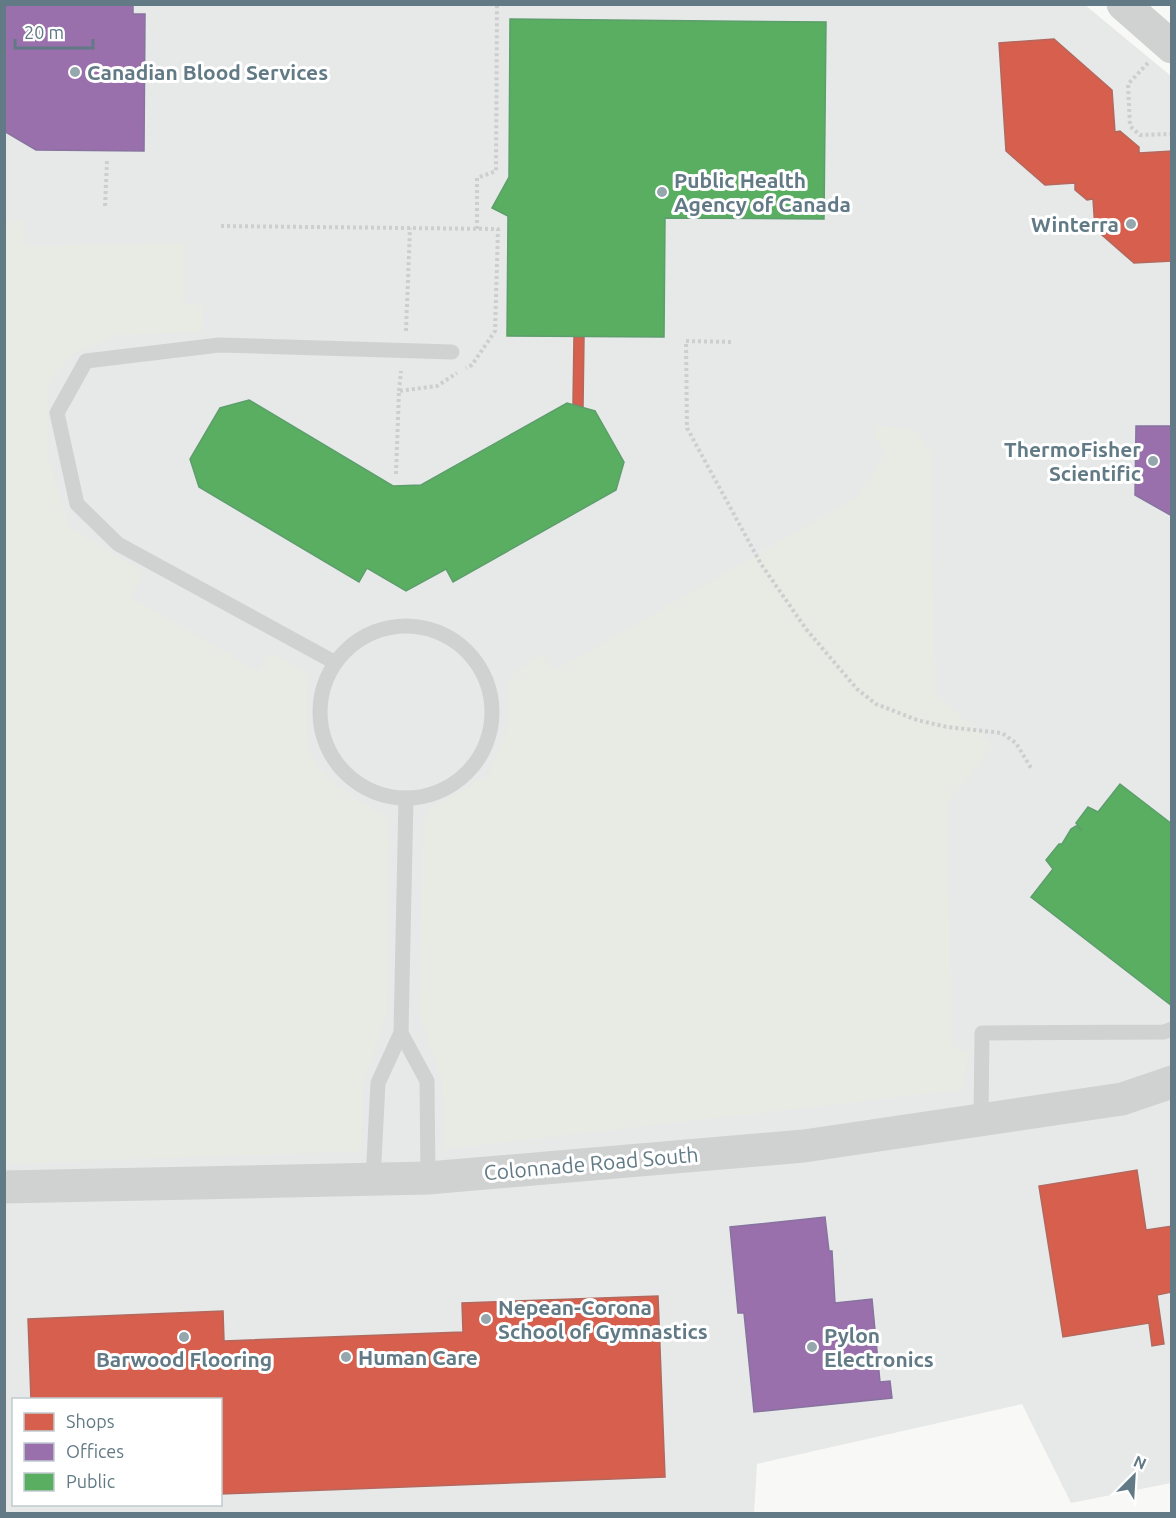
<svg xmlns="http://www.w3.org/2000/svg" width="1176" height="1518" viewBox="0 0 1176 1518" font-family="Ubuntu,sans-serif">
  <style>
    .built { fill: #e6e9e8; fill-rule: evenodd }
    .green { fill: #e8ebe4 }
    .shops { fill: #d6604d; stroke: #b3685e; stroke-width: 1.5 }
    .offices { fill: #9970ab; stroke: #8873a0; stroke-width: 1.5 }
    .public { fill: #5aae61; stroke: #5c9e6c; stroke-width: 1.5 }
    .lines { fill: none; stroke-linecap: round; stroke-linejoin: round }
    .path { stroke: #cececf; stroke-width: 4; stroke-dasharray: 3 3; stroke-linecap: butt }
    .service { stroke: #d0d2d2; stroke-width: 15 }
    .tertiary { stroke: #d0d2d2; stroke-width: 33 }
    .poi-dot { fill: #96a6ad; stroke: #fff; stroke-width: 2 }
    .labels { text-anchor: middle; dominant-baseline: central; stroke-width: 6; stroke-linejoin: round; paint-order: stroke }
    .poi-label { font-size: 21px; font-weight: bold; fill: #617a85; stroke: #fff; text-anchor: start }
    .street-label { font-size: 21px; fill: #617a85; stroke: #fff }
  </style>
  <rect width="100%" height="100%" fill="#f8f8f7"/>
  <path class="built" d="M5,5H1085L1171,76V1483L1071,1503L1022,1404L757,1464L754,1513L5,1514ZM14,1400H220V1504H14Z"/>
  <g class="green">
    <path d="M23,221L25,246L185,243L184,305H202L203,332L119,335L72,354L48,384V456L68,525L144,573L130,596L258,672L271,652L307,674C306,692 303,744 312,758C330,786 358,800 386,816L389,839L386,1017L362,1088V1151L5,1164L4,223Z"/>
    <polygon points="879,426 914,429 931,453 935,693 993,745 947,804 952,1046 969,1053 962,1090 445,1149 442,1082 420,1016 423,822 430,808 489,775 509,724 508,679 539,654 556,670 857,497 886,453 873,434"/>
  </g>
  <g class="shops">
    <polygon points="1054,39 1112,90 1115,132 1120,131 1139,147 1139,153 1172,151 1172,261 1134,263 1095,229 1093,199 1087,200 1075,190 1075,183 1045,185 1006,151 999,43"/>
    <polygon points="574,337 584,337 583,407 573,404"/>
    <polygon points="1137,1170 1146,1230 1172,1226 1172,1292 1157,1295 1164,1344 1152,1346 1149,1323 1063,1337 1039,1186"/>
    <polygon points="658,1296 665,1477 220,1494 220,1400 31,1400 28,1319 223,1311 224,1341 463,1332 462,1303"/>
  </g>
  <g class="offices">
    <polygon points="4,4 133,4 133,14 145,14 144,151 36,150 4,131"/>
    <polygon points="1136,426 1172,426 1172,516 1135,495"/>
    <polygon points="825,1217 829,1251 832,1251 835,1303 872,1299 880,1382 890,1381 892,1398 754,1412 744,1313 738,1313 730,1227"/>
  </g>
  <g class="public">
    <polygon points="510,19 826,22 824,219 665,218 664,337 507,336 508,216 492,208 509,177"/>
    <polygon points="249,400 393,486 421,485 567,403 595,411 624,462 616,490 453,582 446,569 406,591 367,568 359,582 199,487 190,459 220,408"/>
    <polygon points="1120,784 1172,824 1172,1006 1031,897 1053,869 1046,860 1059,844 1062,844 1071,829 1076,826 1082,831 1076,823 1088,807 1098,812"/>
  </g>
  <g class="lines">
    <g class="path">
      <polyline points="1148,63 1128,84 1130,126 1140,135 1172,134"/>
      <polyline points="105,206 107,161"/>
      <polyline points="221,226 498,229 495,331 472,365 466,368"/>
      <polyline points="477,229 477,178 496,171 497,4"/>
      <polyline points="406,331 410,228"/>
      <polyline points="731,342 686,341 687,428 761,564 806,629 857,689 876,704 917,720 947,727 1002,733 1016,743 1031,768"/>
      <polyline points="399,391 401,371"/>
      <polyline points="396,474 399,391 437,386 457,373"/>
    </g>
    <g class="service">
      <circle cx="406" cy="712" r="86"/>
      <polyline points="334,662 118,544 77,504 57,413 86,361 219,345 452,352"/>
      <polyline points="401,1033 427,1081 428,1178"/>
      <polyline points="981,1120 982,1033 1164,1032 1172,1029"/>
      <polyline points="373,1180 378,1083 401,1033 406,798"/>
    </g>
    <g class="tertiary">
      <polyline points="1123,4 1172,47"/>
      <polyline points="4,1187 428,1178 804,1146 1122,1099 1172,1082"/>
    </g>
  </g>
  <g class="poi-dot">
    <circle cx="75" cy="72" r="6"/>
    <circle cx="662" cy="192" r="6"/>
    <circle cx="1131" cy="224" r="6"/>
    <circle cx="1153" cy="461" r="6"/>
    <circle cx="486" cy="1319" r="6"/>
    <circle cx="184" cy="1337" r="6"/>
    <circle cx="812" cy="1347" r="6"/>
    <circle cx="346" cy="1357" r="6"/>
  </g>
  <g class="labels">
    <g class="poi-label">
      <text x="87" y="72">Canadian Blood Services</text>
      <text x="674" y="180">Public Health<tspan x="674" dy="24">Agency of Canada</tspan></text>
      <text x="1119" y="224" text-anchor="end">Winterra</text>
      <text x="1141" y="449" text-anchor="end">ThermoFisher<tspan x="1141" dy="24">Scientific</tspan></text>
      <text x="498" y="1307">Nepean-Corona<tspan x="498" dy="24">School of Gymnastics</tspan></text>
      <text x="824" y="1335">Pylon<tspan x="824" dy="24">Electronics</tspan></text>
      <text x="358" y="1357">Human Care</text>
      <text x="184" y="1359" text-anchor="middle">Barwood Flooring</text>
    </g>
    <g class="street-label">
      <text transform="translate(591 1163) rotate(-5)">Colonnade Road South</text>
    </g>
  </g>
  <rect width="1176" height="1518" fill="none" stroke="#617a85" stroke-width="12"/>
  <rect x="12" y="1398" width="210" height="108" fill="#ffffff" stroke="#c0cace" stroke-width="1.5"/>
  <rect x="24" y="1413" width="30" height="18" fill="#d6604d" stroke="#c0cace" stroke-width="1.5"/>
  <text x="66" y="1428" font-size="18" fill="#617a85">Shops</text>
  <rect x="24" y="1443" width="30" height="18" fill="#9970ab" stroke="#c0cace" stroke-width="1.5"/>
  <text x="66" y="1458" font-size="18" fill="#617a85">Offices</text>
  <rect x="24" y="1473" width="30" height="18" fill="#5aae61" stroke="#c0cace" stroke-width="1.5"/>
  <text x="66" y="1488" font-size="18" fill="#617a85">Public</text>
  <g transform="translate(1134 1476) rotate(24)" stroke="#ffffff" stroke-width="4.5" paint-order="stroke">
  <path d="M0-4.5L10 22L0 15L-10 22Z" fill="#617a85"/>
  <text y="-9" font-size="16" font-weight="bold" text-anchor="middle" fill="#617a85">N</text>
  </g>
  <path d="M15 39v9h78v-9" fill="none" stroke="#617a85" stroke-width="3"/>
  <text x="24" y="39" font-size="18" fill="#617a85" stroke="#ffffff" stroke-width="4.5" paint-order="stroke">20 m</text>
</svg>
